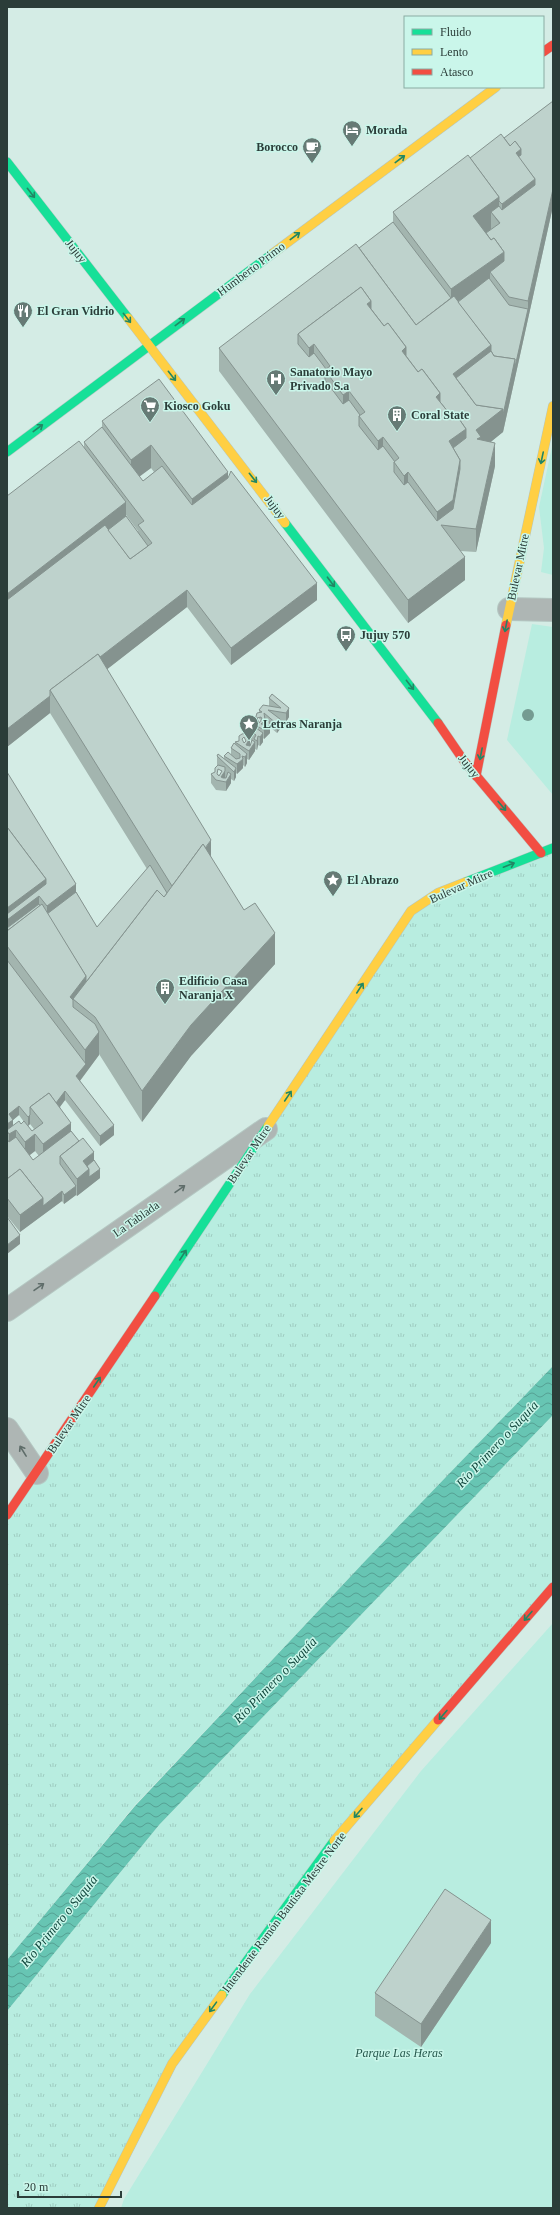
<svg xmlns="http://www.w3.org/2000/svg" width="560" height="2215" viewBox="0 0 560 2215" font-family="Georgia,serif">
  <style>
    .grass { fill: url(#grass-tufts) }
    .green { fill: #b8ede0 }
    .water { fill: url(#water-waves) }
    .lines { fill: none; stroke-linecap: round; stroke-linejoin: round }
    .street-casing { stroke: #b4c7c2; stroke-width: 24 }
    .fast-casing { stroke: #b4c7c2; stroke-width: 10 }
    .slow-casing { stroke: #b4c7c2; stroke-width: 10 }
    .jam-casing { stroke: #b4c7c2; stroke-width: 10 }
    .street { stroke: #aeb6b4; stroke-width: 22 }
    .fast { stroke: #16e098; stroke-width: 9 }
    .slow { stroke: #ffcf43; stroke-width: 9 }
    .jam { stroke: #f24e42; stroke-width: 9 }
    .tree { fill: #749b91 }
    .wall { fill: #a3b5af; fill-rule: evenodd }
    .shaded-wall { fill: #85938f }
    .building { fill: #bed2cc; stroke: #85938f; fill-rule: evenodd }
    .oneway { stroke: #228664 }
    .oneway2 { stroke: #5f6d6a }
    .labels { text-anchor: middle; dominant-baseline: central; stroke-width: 3; stroke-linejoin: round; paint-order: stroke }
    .poi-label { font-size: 12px; font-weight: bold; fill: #2b3d39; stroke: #caf6ea; text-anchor: start }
    .street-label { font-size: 12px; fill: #2b3d39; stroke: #caf6ea }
    .park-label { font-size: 12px; font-style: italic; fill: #26584d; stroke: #caf6ea }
    .water-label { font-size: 13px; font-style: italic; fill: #0e443a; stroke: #caf6ea }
  </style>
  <defs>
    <pattern id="grass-tufts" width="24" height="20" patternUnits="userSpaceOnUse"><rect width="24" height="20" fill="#b8ede0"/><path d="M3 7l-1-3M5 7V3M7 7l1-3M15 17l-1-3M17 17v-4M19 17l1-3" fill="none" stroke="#9eccc1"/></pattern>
    <pattern id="water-waves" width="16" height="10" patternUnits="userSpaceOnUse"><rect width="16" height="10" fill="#67c5b3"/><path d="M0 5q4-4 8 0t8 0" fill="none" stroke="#55a193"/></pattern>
  </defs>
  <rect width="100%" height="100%" fill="#d4ece5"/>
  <g class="grass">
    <polygon points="553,848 553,1366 367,1559 135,1805 7,1960 7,1515 411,911"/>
    <polygon points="553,1415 553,1587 394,1771 172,2064 99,2208 7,2208 7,2011 159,1825"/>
  </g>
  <g class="green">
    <polygon points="553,442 553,575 541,572 544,548 539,507"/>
    <polygon points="532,624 553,627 553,795 507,740"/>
    <polygon points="553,1623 553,2208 121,2208 124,2199 250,1994 421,1771"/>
  </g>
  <polygon class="water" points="553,1366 553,1415 159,1825 7,2011 7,1960 135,1806 367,1559"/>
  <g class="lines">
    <defs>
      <g id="street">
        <polyline points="509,609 553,610"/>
        <polyline points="7,1310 266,1129"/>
        <polyline points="7,1429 37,1473"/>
      </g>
      <g id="fast">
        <polyline points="7,162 128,318"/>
        <polyline points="7,452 272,254"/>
        <polyline points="285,523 438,723"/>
        <polyline points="466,882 553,848"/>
        <polyline points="155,1296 268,1126"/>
        <polyline points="222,1995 334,1841"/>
      </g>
      <g id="slow">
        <polyline points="272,254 496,87"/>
        <polyline points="128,318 285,523"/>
        <polyline points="506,625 553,406"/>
        <polyline points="268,1126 411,911 438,893 466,882"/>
        <polyline points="334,1841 438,1720"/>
        <polyline points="99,2208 172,2064 222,1995"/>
      </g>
      <g id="jam">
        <polyline points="543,52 553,45"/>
        <polyline points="438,723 464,761 541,853"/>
        <polyline points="476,776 506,625"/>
        <polyline points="7,1515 155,1296"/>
        <polyline points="438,1720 553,1587"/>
      </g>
    </defs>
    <use href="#street" class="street-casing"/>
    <use href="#fast" class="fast-casing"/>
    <use href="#slow" class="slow-casing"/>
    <use href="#jam" class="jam-casing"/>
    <use href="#street" class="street"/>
    <use href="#fast" class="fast"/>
    <use href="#slow" class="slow"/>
    <use href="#jam" class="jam"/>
  </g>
  <circle class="tree" cx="528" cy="715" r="6"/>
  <g class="wall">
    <polygon points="553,101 553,206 503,432 490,442 495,466 476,552 460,551 465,580 408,623 219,371 219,348 359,248 393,222 393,212 470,158 504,138"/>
    <path d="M102,421L228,478L317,600L231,665L187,607L107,669L211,858L275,964L191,1056L142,1122L99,1054V1055L80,1081L114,1135L100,1146L65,1100L60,1107L71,1131L94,1160L100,1178L77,1196L76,1195L64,1204L62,1201L20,1232L7,1216V772L76,892L97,927L147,869L50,713L7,747V496L84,447V442L102,427ZM151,468L154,472L143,481L139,476ZM126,515L138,531V532L126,516ZM19,1115L24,1122L21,1124L13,1125V1120ZM30,1124L34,1129L32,1131L28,1126ZM35,1151L39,1156L33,1160L29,1155Z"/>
    <path d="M272,694L289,717L286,722L280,721V729L277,733L270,727V733L264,739L263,738V742L260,746L258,745L257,750L255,749V751L249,760L247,759V763L245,767L243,765V768L237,774L236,773V777L234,781L231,779V783L226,791L216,790L211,783V774L215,772L217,766V756L224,759V756L231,755V748L235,745V742L239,741L247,734V727L250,724V722L255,720L259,712V710L269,706V698ZM259,717V719L261,720L260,722H259L257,718ZM244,737L246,741L245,742L243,743L242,739ZM250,739L252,741L250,746ZM218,769L222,771L220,775L217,774Z"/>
    <polygon points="491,1943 421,2047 375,2016 375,1993"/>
  </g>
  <g class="shaded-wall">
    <polygon points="521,149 521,167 516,153"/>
    <polygon points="535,179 535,202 502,227 502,204"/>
    <polygon points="553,189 553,206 503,432 481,450 481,460 476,430 515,359 528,309 528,301"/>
    <polygon points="499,197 499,223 491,212 491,229 473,243 473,216"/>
    <polygon points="504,252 504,279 490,272 490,288 451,304 451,289"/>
    <polygon points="371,301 371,318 367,304"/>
    <polygon points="314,344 314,376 309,380 309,348"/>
    <polygon points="491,345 491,368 461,391 453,374"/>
    <polygon points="406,347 406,366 402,351"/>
    <polygon points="349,391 349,423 343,427 343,395"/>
    <polygon points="440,393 440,412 436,397"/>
    <polygon points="466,429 466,461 460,492 454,527 441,525 437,544 437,512 449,441"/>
    <polygon points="383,437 383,469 378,473 378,441"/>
    <polygon points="495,443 495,466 476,552 476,529"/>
    <polygon points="151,445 151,468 131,483 131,460"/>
    <polygon points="228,472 228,495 192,522 192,499"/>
    <polygon points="408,472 408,505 404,508 404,476"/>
    <polygon points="126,502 126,526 7,617 7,594"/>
    <polygon points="465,557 465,580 408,623 408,600"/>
    <polygon points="317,583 317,600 231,665 231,648"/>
    <polygon points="187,590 187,607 60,706 52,694"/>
    <polygon points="50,696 50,713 7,747 7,729"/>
    <polygon points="289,708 289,717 286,722 286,713"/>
    <polygon points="280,719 280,729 277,733 277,724"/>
    <polygon points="265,720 265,729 261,724"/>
    <polygon points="270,724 270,733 264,739 264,730"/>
    <polygon points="263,733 263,742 260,746 260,737"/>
    <polygon points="258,736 258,745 257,750 257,741"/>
    <polygon points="250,738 250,747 246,745"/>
    <polygon points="255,742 255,751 249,760 249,751"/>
    <polygon points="247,754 247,763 245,767 245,757"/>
    <polygon points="243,759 243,768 237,774 237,764"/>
    <polygon points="236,768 236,777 234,781 234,772"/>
    <polygon points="225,771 225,780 221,777"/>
    <polygon points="231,774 231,783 226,791 226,782"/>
    <polygon points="211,840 211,864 175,891"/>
    <polygon points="46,879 46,902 39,896 39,913 7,937 7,908"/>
    <polygon points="76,884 76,902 47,923 47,906"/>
    <polygon points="275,933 275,964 191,1056 142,1122 142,1091 191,1025"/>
    <polygon points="86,976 88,1011 70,997"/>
    <polygon points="99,1032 99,1055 76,1086 76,1076 85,1064 85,1050"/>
    <polygon points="65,1091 65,1100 53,1116 53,1106"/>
    <polygon points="19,1106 19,1115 13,1120 13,1129 7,1131 7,1124 9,1114"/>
    <polygon points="30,1115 30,1124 28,1126 28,1117"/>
    <polygon points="71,1123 71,1140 43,1161 43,1144"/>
    <polygon points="114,1125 114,1135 100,1146 100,1136"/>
    <polygon points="16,1130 16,1147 9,1152 9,1134"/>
    <polygon points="35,1134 35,1151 25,1159 25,1142"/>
    <polygon points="94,1152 94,1169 100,1169 100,1178 77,1196 77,1179 83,1161"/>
    <polygon points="76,1186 76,1195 64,1204 64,1195"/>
    <polygon points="62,1191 62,1201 43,1215 43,1206"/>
    <polygon points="43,1198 43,1215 20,1232 20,1215"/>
    <polygon points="20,1235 20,1244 7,1254 7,1245"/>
    <polygon points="491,1920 491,1943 421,2047 421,2024"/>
  </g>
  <g class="building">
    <polygon points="553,101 553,189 528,301 509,297 490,272 504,261 504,252 494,238 491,240 486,233 500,223 491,212 499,206 502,210 535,185 535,179 518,157 521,155 521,149 515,141 510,146 504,138"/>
    <polygon points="501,134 510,146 515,141 521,149 516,153 535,179 502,204 499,201 499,197 470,158"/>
    <polygon points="468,155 499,197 473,216 491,240 494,238 504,252 451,289 393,212"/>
    <polygon points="393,222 451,298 416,325 359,248"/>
    <path d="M356,244L416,325L454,296L491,345L453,374L476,405L503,409L476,430L481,437L477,439L495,443L476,529L441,525L465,557L408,600L219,348ZM361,287L371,301V309L384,326L388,323L406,347V356L418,372L422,369L440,393V402L453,418L457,416L466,429V438L453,448L460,460V469L453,509L437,521L408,482L404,485L394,472V462H395L383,446L378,450L359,426V416L360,415L349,400L343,404L325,380V370L326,369L314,353L309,357L298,344V334Z"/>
    <polygon points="489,278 509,305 528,309 515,367 515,359 494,356 491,351 491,345 458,302"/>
    <polygon points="361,287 371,301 367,304 384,326 388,323 406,347 402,351 418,372 422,369 440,393 436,397 453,418 457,416 466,429 449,441 460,460 453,500 437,512 408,472 404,476 394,462 399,458 383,437 378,441 359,416 365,412 349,391 343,395 325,370 330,366 314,344 309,348 298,334"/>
    <polygon points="491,351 494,356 515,359 503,415 503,409 476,405 456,378"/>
    <polygon points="159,379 228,472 192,499 151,445 131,460 102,421"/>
    <polygon points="102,427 143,481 162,466 192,505 228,478 231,471 317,583 231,648 187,590 100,657 98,654 50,690 50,696 7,729 7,600 105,525 130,559 152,543 138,525 144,521 84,442"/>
    <polygon points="79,441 126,502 7,594 7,496"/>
    <polygon points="126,516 148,546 130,559 108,530"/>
    <polygon points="98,654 211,840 205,848 203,844 172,886 50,690"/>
    <path d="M272,694L289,708L286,713L268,710L280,719L277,724L264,713L265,720L261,724L265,725L268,719L270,724L264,730L250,722L255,720L257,713L262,712L259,710L263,705L281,708L269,698ZM261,717L262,719L259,723L257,718Z"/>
    <polygon points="249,723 263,733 260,737 258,736 257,741 254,739 256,735 247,727"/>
    <path d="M246,733L250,738L246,745L250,746L252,740L255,742L249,751L235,742L239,741V736L242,734ZM244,737L246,741L244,743L242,739Z"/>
    <polygon points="234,743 247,754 245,757 242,756 243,759 237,764 224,756 228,752 236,759 240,758 240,754 231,748"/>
    <polygon points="218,754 236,768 234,772 217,756"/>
    <path d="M218,765L225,767V771L221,777L223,778H226L228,772L231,774L226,782L216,780L211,774L215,772V768ZM218,769L222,771L219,776L217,774Z"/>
    <polygon points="7,772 76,884 47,906 39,896 7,920 7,914 46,884 46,879 7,827"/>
    <polygon points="7,827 46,879 7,908"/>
    <polygon points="203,844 244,910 255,903 275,933 191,1025 142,1091 95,1017 73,999 157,890 164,897"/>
    <polygon points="150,865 167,893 164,897 157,890 86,982 86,976 47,914 76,892 97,927"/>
    <polygon points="39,904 40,906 7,931 7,928"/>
    <polygon points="42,904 86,976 70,997 73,1000 73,1007 95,1024 99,1032 85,1050 7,946 7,931"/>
    <polygon points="7,960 86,1064 76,1076 114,1125 100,1136 65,1091 56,1103 49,1093 30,1107 30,1115 28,1117 19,1106 9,1114 13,1120 7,1124"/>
    <polygon points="49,1093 71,1123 43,1144 35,1134 25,1142 16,1130 9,1134 7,1131 7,1130 19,1121 21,1124 24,1121 32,1131 43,1123 30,1107"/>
    <polygon points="71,1131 79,1141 60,1156 60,1164 76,1186 64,1195 62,1191 43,1206 43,1198 20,1169 7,1179 7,1139 9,1142 16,1137 33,1160"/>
    <polygon points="83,1138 94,1152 83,1161 89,1169 77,1179 60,1156"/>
    <polygon points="94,1160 100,1169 89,1177 89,1169 87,1166"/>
    <polygon points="20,1169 43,1198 20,1215 7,1198 7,1179"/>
    <polygon points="7,1217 20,1235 7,1245"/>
    <polygon points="445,1889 491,1920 421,2024 375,1993"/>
  </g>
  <defs><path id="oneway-shaft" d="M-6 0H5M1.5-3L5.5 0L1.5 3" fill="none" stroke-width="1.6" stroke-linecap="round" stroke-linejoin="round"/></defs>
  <g class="oneway">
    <use href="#oneway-shaft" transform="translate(400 159) rotate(-37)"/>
    <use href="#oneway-shaft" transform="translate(31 193) rotate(52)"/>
    <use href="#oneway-shaft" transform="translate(295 236) rotate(-37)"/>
    <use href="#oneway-shaft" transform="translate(127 318) rotate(52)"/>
    <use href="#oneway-shaft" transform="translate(180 322) rotate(-37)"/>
    <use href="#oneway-shaft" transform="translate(172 376) rotate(52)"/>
    <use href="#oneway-shaft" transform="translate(38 428) rotate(-37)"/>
    <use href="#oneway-shaft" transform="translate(542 458) rotate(102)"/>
    <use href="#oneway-shaft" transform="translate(253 478) rotate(52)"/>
    <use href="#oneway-shaft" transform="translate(331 582) rotate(53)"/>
    <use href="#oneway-shaft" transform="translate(506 626) rotate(101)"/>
    <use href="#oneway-shaft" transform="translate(410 685) rotate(52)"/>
    <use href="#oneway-shaft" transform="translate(481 754) rotate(101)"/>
    <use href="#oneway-shaft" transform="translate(502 806) rotate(50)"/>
    <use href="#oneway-shaft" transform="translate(509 865) rotate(-21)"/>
    <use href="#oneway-shaft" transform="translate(360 988) rotate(-57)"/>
    <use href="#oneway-shaft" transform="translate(288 1096) rotate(-56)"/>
    <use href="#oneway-shaft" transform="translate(183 1255) rotate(-57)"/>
    <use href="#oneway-shaft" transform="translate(97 1382) rotate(-56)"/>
    <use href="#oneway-shaft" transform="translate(528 1616) rotate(131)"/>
    <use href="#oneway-shaft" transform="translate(443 1715) rotate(131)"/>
    <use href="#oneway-shaft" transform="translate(358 1813) rotate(131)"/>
    <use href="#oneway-shaft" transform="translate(213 2007) rotate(126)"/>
  </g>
  <g class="oneway2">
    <use href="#oneway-shaft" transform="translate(180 1189) rotate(-35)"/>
    <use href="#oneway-shaft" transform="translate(39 1287) rotate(-35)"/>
    <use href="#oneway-shaft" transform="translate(23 1451) rotate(-122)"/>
  </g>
  <defs>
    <symbol id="hotel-pin" viewBox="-11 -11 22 30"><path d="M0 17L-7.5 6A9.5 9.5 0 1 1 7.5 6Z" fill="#667a75" stroke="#caf6ea"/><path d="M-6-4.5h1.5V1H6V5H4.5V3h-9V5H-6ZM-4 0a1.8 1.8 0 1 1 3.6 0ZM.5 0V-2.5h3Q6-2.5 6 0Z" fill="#fff"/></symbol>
    <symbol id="cafe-pin" viewBox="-11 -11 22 30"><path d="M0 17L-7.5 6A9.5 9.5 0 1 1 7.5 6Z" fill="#667a75" stroke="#caf6ea"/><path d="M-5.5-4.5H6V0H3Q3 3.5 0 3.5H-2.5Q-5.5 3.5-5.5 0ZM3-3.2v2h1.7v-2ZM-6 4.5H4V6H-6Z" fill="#fff"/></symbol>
    <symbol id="restaurant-pin" viewBox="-11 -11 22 30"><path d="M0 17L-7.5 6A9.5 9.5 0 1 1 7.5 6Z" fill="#667a75" stroke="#caf6ea"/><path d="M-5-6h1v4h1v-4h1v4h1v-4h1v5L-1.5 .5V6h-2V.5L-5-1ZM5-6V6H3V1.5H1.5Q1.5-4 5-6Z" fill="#fff"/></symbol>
    <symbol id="hospital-pin" viewBox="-11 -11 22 30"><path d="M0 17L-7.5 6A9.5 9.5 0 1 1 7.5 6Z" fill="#667a75" stroke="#caf6ea"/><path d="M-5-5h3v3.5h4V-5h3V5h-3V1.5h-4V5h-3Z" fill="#fff"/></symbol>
    <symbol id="supermarket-pin" viewBox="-11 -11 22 30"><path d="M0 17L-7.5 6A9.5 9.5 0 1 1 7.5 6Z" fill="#667a75" stroke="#caf6ea"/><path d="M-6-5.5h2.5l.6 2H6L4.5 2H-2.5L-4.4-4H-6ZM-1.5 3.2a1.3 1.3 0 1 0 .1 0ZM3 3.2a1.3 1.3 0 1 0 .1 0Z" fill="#fff"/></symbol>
    <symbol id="building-pin" viewBox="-11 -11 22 30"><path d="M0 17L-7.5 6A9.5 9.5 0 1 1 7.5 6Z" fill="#667a75" stroke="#caf6ea"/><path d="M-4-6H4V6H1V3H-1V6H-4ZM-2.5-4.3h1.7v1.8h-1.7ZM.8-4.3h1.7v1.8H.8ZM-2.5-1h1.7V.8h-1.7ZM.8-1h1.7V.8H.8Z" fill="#fff"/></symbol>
    <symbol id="bus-pin" viewBox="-11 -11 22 30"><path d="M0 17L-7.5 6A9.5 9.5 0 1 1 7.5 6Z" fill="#667a75" stroke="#caf6ea"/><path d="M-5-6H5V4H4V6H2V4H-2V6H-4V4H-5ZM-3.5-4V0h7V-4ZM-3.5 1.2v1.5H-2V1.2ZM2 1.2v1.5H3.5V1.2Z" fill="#fff"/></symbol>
    <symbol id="sight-pin" viewBox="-11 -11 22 30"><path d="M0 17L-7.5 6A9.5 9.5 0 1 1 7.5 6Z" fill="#667a75" stroke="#caf6ea"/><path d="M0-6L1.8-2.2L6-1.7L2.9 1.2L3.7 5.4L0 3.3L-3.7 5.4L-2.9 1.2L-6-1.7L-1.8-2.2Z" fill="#fff"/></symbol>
  </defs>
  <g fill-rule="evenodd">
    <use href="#hotel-pin" x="341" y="119" width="22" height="30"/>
    <use href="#cafe-pin" x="301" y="136" width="22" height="30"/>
    <use href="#restaurant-pin" x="12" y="300" width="22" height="30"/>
    <use href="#hospital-pin" x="265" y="368" width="22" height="30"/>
    <use href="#supermarket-pin" x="139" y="395" width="22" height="30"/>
    <use href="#building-pin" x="386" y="404" width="22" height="30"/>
    <use href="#bus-pin" x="335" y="624" width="22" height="30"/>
    <use href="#sight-pin" x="238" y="713" width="22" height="30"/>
    <use href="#sight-pin" x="322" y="869" width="22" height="30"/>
    <use href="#building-pin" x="154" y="977" width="22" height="30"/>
  </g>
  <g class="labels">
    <g class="poi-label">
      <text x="366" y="130">Morada</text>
      <text x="298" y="147" text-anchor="end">Borocco</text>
      <text x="37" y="311">El Gran Vidrio</text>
      <text x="290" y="372">Sanatorio Mayo<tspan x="290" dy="14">Privado S.a</tspan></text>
      <text x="164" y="406">Kiosco Goku</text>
      <text x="411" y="415">Coral State</text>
      <text x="360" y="635">Jujuy 570</text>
      <text x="263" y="724">Letras Naranja</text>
      <text x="347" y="880">El Abrazo</text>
      <text x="179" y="981">Edificio Casa<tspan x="179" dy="14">Naranja X</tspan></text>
    </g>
    <g class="street-label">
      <text transform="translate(76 251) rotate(52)">Jujuy</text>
      <text transform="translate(251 269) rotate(-37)">Humberto Primo</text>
      <text transform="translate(275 507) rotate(53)">Jujuy</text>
      <text transform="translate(518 567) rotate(-78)">Bulevar Mitre</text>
      <text transform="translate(469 766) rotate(52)">Jujuy</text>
      <text transform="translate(461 886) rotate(-24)">Bulevar Mitre</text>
      <text transform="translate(249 1154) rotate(-56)">Bulevar Mitre</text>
      <text transform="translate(136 1219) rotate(-35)">La Tablada</text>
      <text transform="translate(69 1424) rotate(-56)">Bulevar Mitre</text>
      <text transform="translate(284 1912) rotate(-53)">Intendente Ramón Bautista Mestre Norte</text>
    </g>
    <g class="park-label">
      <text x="399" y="2053">Parque Las Heras</text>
    </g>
    <g class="water-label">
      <text transform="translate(497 1444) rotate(-47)">Río Primero o Suquía</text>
      <text transform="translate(275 1680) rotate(-46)">Río Primero o Suquía</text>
      <text transform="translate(59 1921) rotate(-51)">Río Primero o Suquía</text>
    </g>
  </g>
  <rect width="560" height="2215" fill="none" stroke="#2b3d39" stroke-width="16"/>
  <rect x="404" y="16" width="140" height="72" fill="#caf6ea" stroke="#8aaca3"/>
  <rect x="412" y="29" width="20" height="6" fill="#16e098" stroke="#8aaca3"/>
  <text x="440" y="36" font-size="12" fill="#2b3d39">Fluido</text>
  <rect x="412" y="49" width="20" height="6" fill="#ffcf43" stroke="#8aaca3"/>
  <text x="440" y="56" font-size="12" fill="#2b3d39">Lento</text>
  <rect x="412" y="69" width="20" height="6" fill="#f24e42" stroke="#8aaca3"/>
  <text x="440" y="76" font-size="12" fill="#2b3d39">Atasco</text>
  <path d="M18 2191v6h103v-6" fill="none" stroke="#2b3d39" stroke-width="2"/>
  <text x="24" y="2191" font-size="12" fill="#2b3d39" stroke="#caf6ea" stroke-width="3" paint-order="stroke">20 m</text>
</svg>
